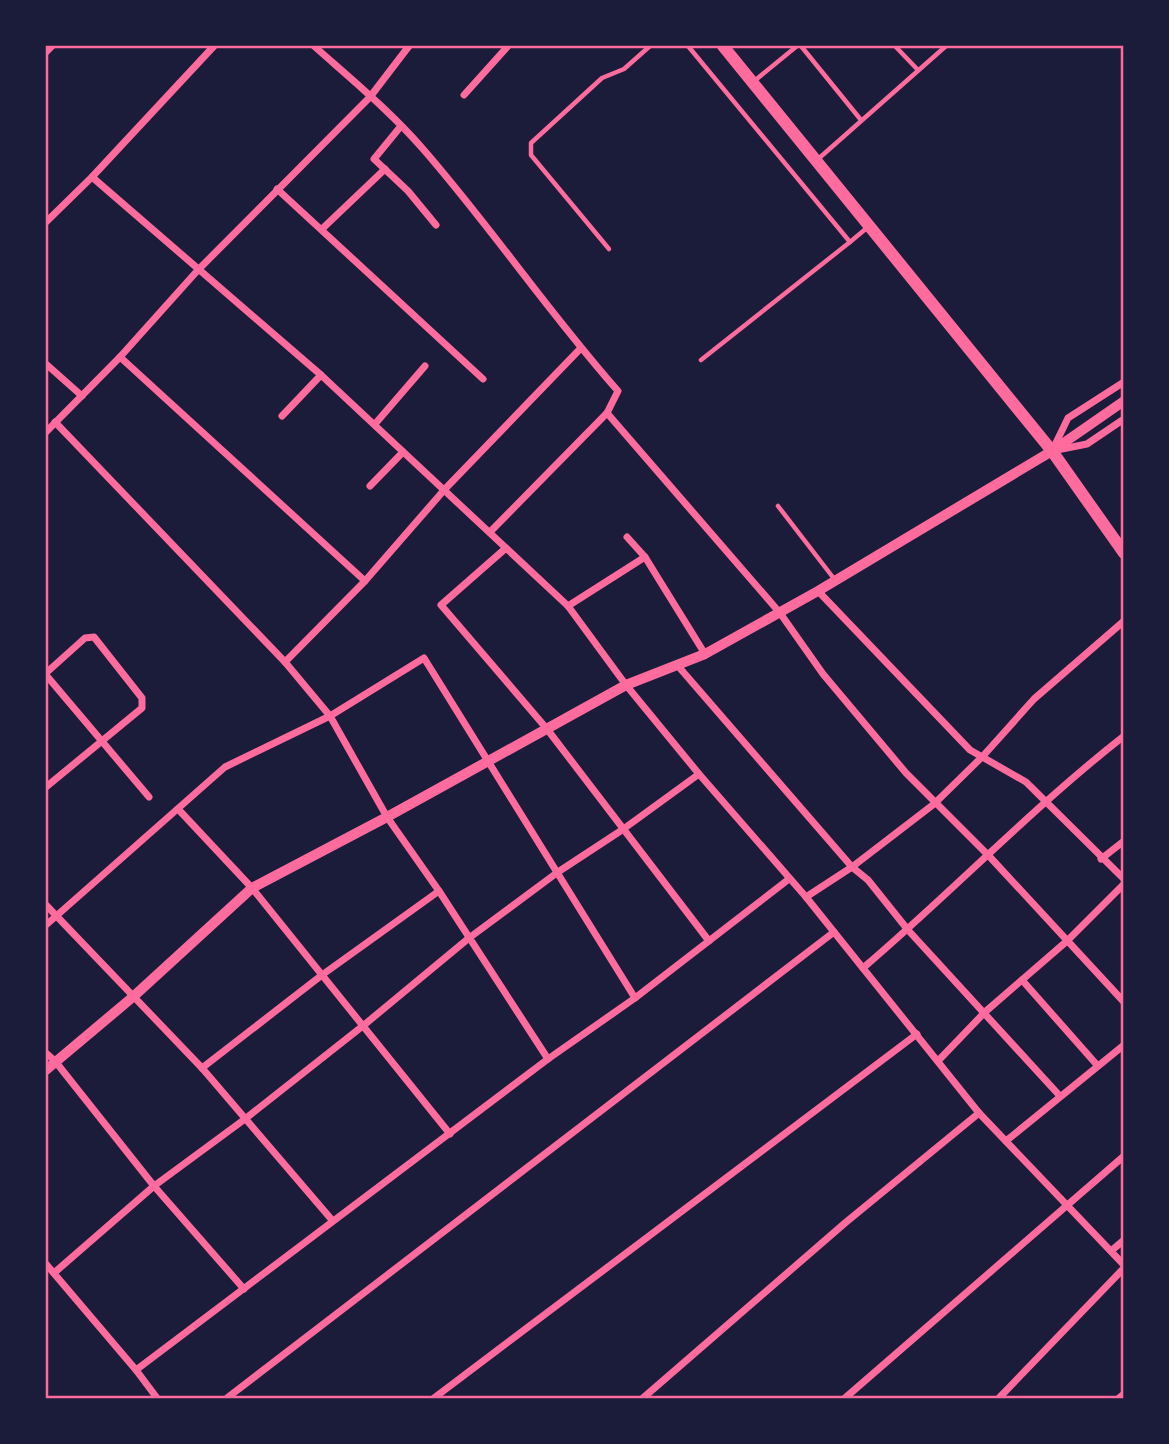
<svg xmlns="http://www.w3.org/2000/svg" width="1169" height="1444" viewBox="0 0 1169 1444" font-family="'Libre Baskerville',serif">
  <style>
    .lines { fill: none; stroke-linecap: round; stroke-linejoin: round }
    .service { stroke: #ff6b9d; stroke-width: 4.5 }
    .minor { stroke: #ff6b9d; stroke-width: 7 }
    .tertiary { stroke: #ff6b9d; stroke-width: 10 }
    .secondary { stroke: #ff6b9d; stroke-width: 12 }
    .neatline { fill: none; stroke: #ff6b9d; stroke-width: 2.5 }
  </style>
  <rect width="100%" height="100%" fill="#1b1b3a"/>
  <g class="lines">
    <g class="service">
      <polyline points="688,46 850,242 701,360"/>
      <polyline points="801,46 861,120"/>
      <polyline points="895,46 917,69"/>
      <polyline points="753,82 797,46"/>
      <polyline points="817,160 946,46"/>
      <polyline points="850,242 868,227"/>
      <polyline points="609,249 531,155 531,143 602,78 624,69 650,46"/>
      <polyline points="778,506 835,580"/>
    </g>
    <g class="minor">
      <path d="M314,46C351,79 390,111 423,149C491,227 549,313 618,391L607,413L490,532"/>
      <polyline points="46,52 52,46"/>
      <polyline points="464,95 508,46"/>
      <polyline points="401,126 374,159 408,191 436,225"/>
      <polyline points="92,177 321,375 568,606 626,685 699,774 806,897 979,1113 1124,1265"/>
      <polyline points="277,189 483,379"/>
      <polyline points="46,222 92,177 214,46"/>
      <polyline points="322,229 385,169"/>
      <polyline points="120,357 365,581"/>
      <polyline points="46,364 82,396"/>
      <polyline points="1124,382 1068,418 1052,451 1087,444 1124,419"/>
      <polyline points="607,413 780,613 823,674 906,773 989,856 1124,1002"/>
      <polyline points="282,416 321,375"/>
      <polyline points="55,422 285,662 330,716 387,817 439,891 548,1059"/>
      <polyline points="375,424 425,366"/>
      <polyline points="46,432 120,357 198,270 370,97 409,46"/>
      <polyline points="370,486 403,452"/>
      <polyline points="627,537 645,557 705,654"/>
      <polyline points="506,548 441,605 547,729 709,941"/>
      <polyline points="818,591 970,750 1026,782 1124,879"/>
      <polyline points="568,606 645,557"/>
      <polyline points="285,662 365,581 445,489 580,349"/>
      <polyline points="678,666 852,867 868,880 908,930 1059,1095"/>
      <polyline points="46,673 85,638 94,637 142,698 142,708 46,787"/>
      <polyline points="46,675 149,797"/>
      <polyline points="178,809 252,888 450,1134"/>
      <polyline points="1101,859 1124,841"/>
      <polyline points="806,897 852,867 934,804 983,756 1034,699 1124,621"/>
      <polyline points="46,905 202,1068 332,1220"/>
      <polyline points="46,925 225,767 330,716 424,658 635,998"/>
      <path d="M863,968C951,893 1032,808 1124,736"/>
      <polyline points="1022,980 1097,1065"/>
      <polyline points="46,1053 55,1061 154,1186 244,1289"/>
      <polyline points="938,1061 985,1012 1067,941 1124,884"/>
      <polyline points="202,1068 322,975 439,891"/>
      <polyline points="1006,1141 1124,1045"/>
      <polyline points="1111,1251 1124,1240"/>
      <polyline points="46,1264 136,1370 157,1398"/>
      <polyline points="54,1273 154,1186 245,1119 364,1025 469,938 558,872 622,830 699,774"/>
      <polyline points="136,1370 548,1059 635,998 789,879"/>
      <polyline points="227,1398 834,932"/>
      <polyline points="434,1398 917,1034"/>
      <polyline points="643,1398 845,1223 979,1113"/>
      <polyline points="845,1398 1124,1156"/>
      <polyline points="999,1398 1124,1268"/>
      <polyline points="1119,1398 1124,1394"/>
    </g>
    <polyline class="tertiary" points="46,1070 134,996 252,888 387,817 626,685 705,654 818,591 1052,451 1124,401"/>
    <polyline class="secondary" points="723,46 1052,451 1124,553"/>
  </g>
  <rect width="1169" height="1444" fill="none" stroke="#1b1b3a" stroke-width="94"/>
  <rect x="47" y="47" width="1075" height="1350" class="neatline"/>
</svg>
